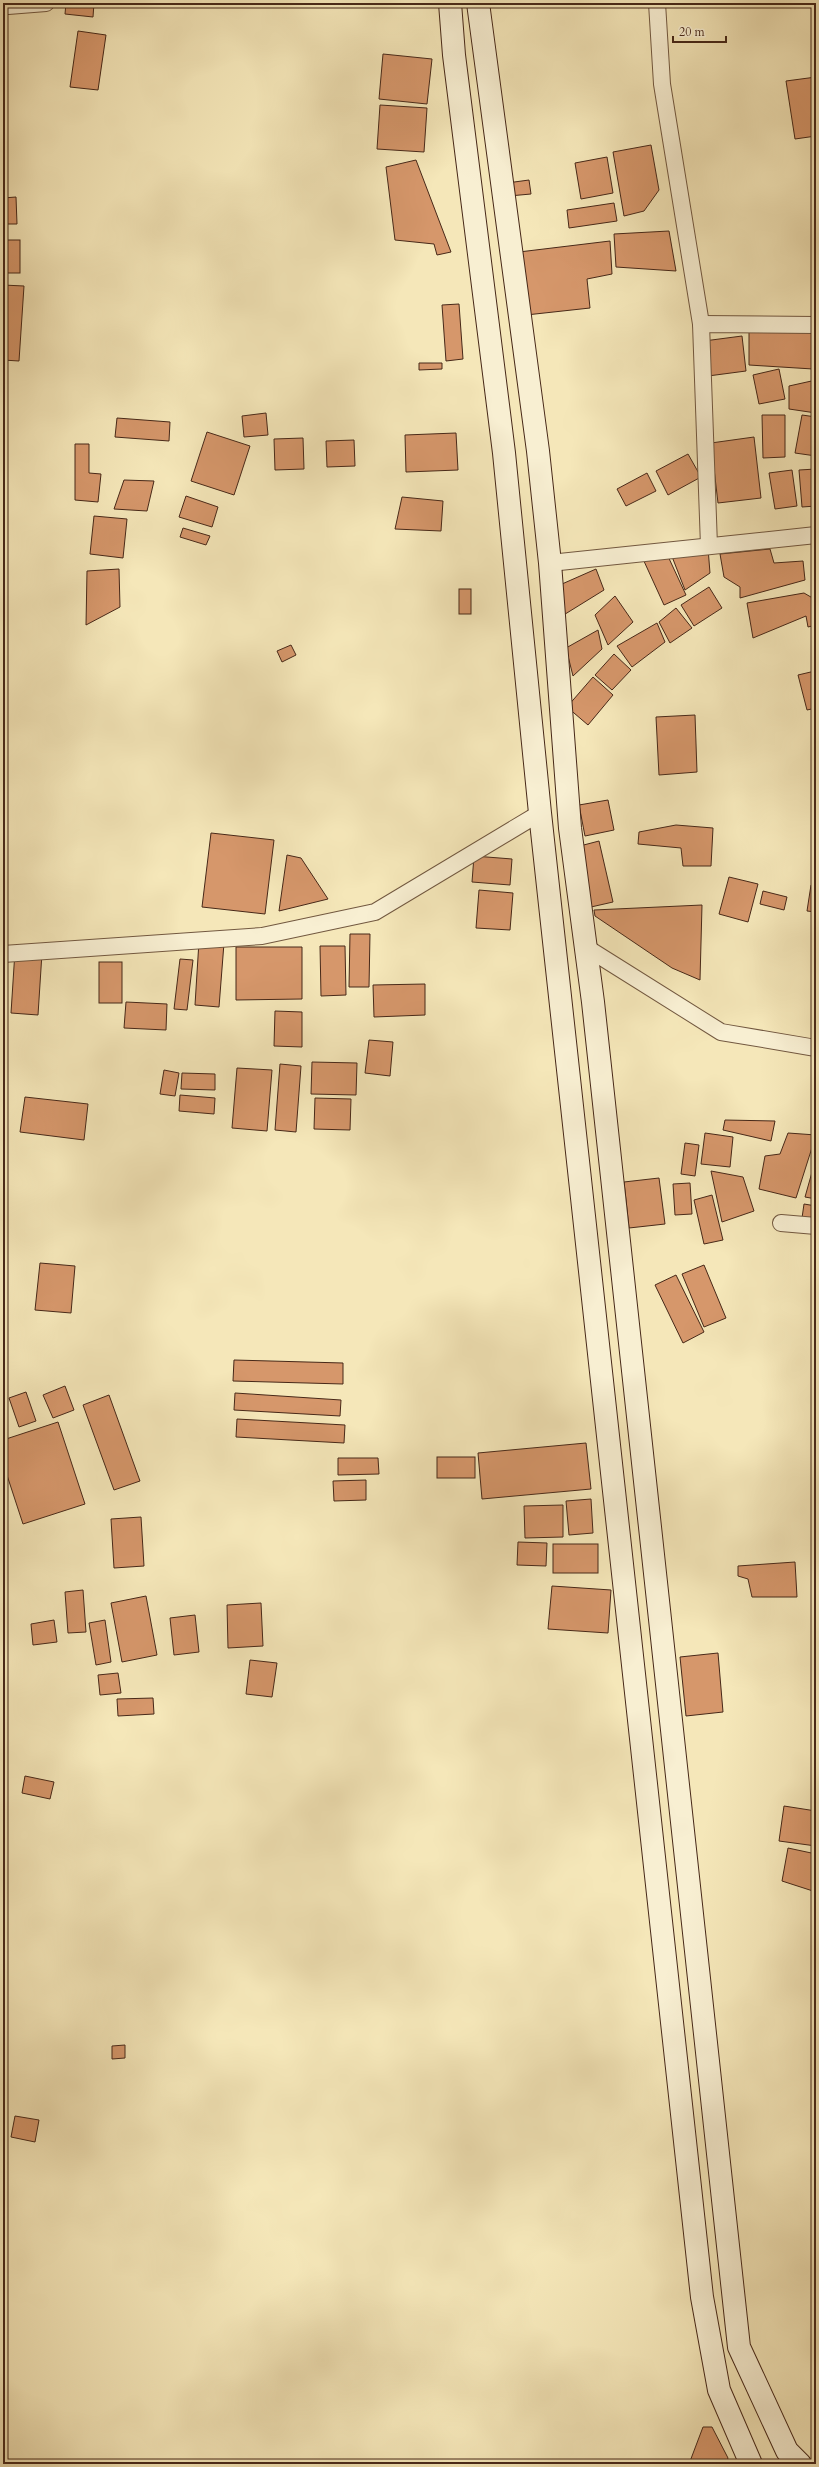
<svg xmlns="http://www.w3.org/2000/svg" width="819" height="2467" viewBox="0 0 819 2467" font-family="Cardo,serif">
  <style>
    .building { fill: #d6976b; stroke: #472818 }
    .lines { fill: none; stroke-linecap: round; stroke-linejoin: round }
    .street-casing { stroke: #725840; stroke-width: 18 }
    .secondary-casing { stroke: #472818; stroke-width: 24 }
    .street { stroke: #f8efd2; stroke-width: 16 }
    .secondary { stroke: #f8efd2; stroke-width: 22 }
  </style>
  <rect width="100%" height="100%" fill="#f5e7b9"/>
  <filter id="stains"><feTurbulence type="fractalNoise" baseFrequency=".005" numOctaves="4"/><feColorMatrix values="0 0 0 0 .2 0 0 0 0 .09 0 0 0 0 .02 0 0 0 .5 -.17"/></filter>
  <radialGradient id="worn" r=".72"><stop offset=".6" stop-color="#630" stop-opacity="0"/><stop offset="1" stop-color="#630" stop-opacity=".3"/></radialGradient>
  <g class="building">
    <polygon points="66,3 94,3 93,17 65,14"/>
    <polygon points="78,31 106,35 98,90 70,87"/>
    <polygon points="383,54 432,59 427,104 379,99"/>
    <polygon points="816,77 816,136 795,139 786,81"/>
    <polygon points="380,105 427,108 424,152 377,149"/>
    <polygon points="651,145 659,190 644,211 624,216 613,152"/>
    <polygon points="607,157 613,193 581,199 575,163"/>
    <polygon points="416,160 451,252 437,255 434,244 395,240 386,167"/>
    <polygon points="529,180 531,194 509,196 507,183"/>
    <polygon points="16,197 17,224 3,224 3,198"/>
    <polygon points="614,203 617,221 569,228 567,210"/>
    <polygon points="669,231 676,271 616,267 614,234"/>
    <rect x="3" y="240" width="17" height="33"/>
    <polygon points="610,241 612,274 587,279 590,308 526,315 519,252"/>
    <polygon points="3,285 24,286 19,361 3,360"/>
    <polygon points="459,304 463,359 446,361 442,305"/>
    <polygon points="749,325 816,331 816,357 813,369 749,365"/>
    <polygon points="742,336 746,371 708,376 704,341"/>
    <polygon points="419,363 442,363 442,369 419,370"/>
    <polygon points="779,369 785,399 759,404 753,375"/>
    <polygon points="816,380 816,413 789,409 789,386"/>
    <polygon points="266,413 268,435 244,437 242,416"/>
    <polygon points="762,415 785,415 785,457 763,458"/>
    <polygon points="802,415 816,417 816,456 795,453"/>
    <polygon points="117,418 170,422 169,441 115,437"/>
    <polygon points="207,432 250,446 234,495 191,481"/>
    <polygon points="456,433 458,470 406,472 405,435"/>
    <polygon points="754,437 761,498 718,503 711,443"/>
    <polygon points="303,438 304,469 275,470 274,439"/>
    <polygon points="354,440 355,466 327,467 326,441"/>
    <polygon points="75,444 89,444 89,473 101,474 98,502 75,500"/>
    <polygon points="688,454 701,477 668,495 656,471"/>
    <polygon points="816,469 816,506 802,507 799,470"/>
    <polygon points="792,470 797,506 775,509 769,473"/>
    <polygon points="647,473 656,491 626,506 617,489"/>
    <polygon points="124,480 154,481 147,511 114,509"/>
    <polygon points="186,496 218,507 212,527 179,517"/>
    <polygon points="402,497 443,501 441,531 395,529"/>
    <polygon points="94,516 127,519 123,558 90,554"/>
    <polygon points="183,528 210,536 206,545 180,537"/>
    <polygon points="708,548 710,573 685,590 671,554"/>
    <polygon points="770,549 774,563 803,561 805,580 740,598 740,587 724,577 720,554"/>
    <polygon points="666,552 686,595 664,605 643,559"/>
    <polygon points="119,569 120,607 86,625 87,571"/>
    <polygon points="596,569 604,590 562,616 562,584"/>
    <polygon points="709,587 722,608 694,626 681,605"/>
    <rect x="459" y="589" width="12" height="25"/>
    <polygon points="804,593 816,600 816,625 808,627 806,616 753,638 747,603"/>
    <polygon points="615,596 633,622 608,645 595,615"/>
    <polygon points="676,608 692,628 670,643 659,622"/>
    <polygon points="657,623 665,642 632,667 617,646"/>
    <polygon points="598,630 602,649 573,676 566,648"/>
    <polygon points="291,645 296,655 282,662 277,651"/>
    <polygon points="3,653 5,653 7,688 3,688"/>
    <polygon points="614,654 631,670 612,690 595,675"/>
    <polygon points="815,671 816,708 807,710 798,675"/>
    <polygon points="593,677 613,695 588,725 567,707"/>
    <polygon points="695,715 697,772 659,775 656,717"/>
    <polygon points="608,800 614,830 585,836 579,805"/>
    <polygon points="676,825 713,828 711,866 683,866 681,848 638,844 639,832"/>
    <polygon points="211,833 274,840 265,914 202,907"/>
    <polygon points="599,841 613,902 591,907 576,847"/>
    <polygon points="287,855 301,858 328,899 279,911"/>
    <polygon points="474,856 512,859 510,885 472,882"/>
    <polygon points="729,877 758,884 748,922 719,914"/>
    <polygon points="811,885 816,886 816,912 807,911"/>
    <polygon points="479,890 513,893 510,930 476,928"/>
    <polygon points="763,891 787,897 784,910 760,904"/>
    <polygon points="702,905 700,980 672,968 595,916 594,910"/>
    <polygon points="350,934 370,934 369,987 349,987"/>
    <polygon points="199,941 224,943 219,1007 195,1005"/>
    <polygon points="320,946 345,946 346,995 321,996"/>
    <polygon points="236,947 302,947 302,999 236,1000"/>
    <polygon points="15,951 42,953 38,1015 11,1013"/>
    <polygon points="180,959 193,960 187,1010 174,1009"/>
    <rect x="99" y="962" width="23" height="41"/>
    <polygon points="425,984 425,1015 374,1017 373,985"/>
    <polygon points="126,1002 167,1004 166,1030 124,1028"/>
    <polygon points="275,1011 302,1012 302,1047 274,1046"/>
    <polygon points="369,1040 393,1042 390,1076 365,1073"/>
    <polygon points="312,1062 357,1063 356,1095 311,1094"/>
    <polygon points="280,1064 301,1066 296,1132 275,1130"/>
    <polygon points="237,1068 272,1070 267,1131 232,1128"/>
    <polygon points="164,1070 179,1073 175,1096 160,1094"/>
    <polygon points="182,1073 215,1074 215,1090 181,1089"/>
    <polygon points="180,1095 215,1098 214,1114 179,1111"/>
    <polygon points="25,1097 88,1104 84,1140 20,1132"/>
    <polygon points="315,1098 351,1099 350,1130 314,1129"/>
    <polygon points="725,1120 775,1121 771,1141 723,1130"/>
    <polygon points="705,1133 733,1137 730,1167 701,1164"/>
    <polygon points="788,1133 816,1135 796,1198 759,1189 765,1156 780,1154"/>
    <polygon points="685,1143 699,1145 695,1176 681,1174"/>
    <polygon points="816,1158 816,1199 805,1197"/>
    <polygon points="711,1171 743,1177 754,1211 722,1222"/>
    <polygon points="659,1178 665,1224 629,1228 624,1182"/>
    <polygon points="690,1183 692,1214 675,1215 673,1184"/>
    <polygon points="712,1195 723,1240 704,1244 694,1200"/>
    <polygon points="804,1204 816,1206 816,1221 802,1218"/>
    <polygon points="40,1263 75,1266 71,1313 35,1310"/>
    <polygon points="704,1265 726,1318 704,1327 682,1274"/>
    <polygon points="676,1275 704,1332 683,1343 655,1285"/>
    <polygon points="234,1360 343,1363 343,1384 233,1381"/>
    <polygon points="65,1386 74,1410 53,1418 43,1395"/>
    <polygon points="26,1392 36,1421 19,1427 9,1398"/>
    <polygon points="235,1393 341,1400 340,1416 234,1410"/>
    <polygon points="109,1395 140,1481 114,1490 83,1405"/>
    <polygon points="237,1419 345,1425 344,1443 236,1437"/>
    <polygon points="58,1422 85,1504 23,1524 3,1463 3,1440"/>
    <polygon points="586,1443 591,1489 482,1499 478,1453"/>
    <rect x="437" y="1457" width="38" height="21"/>
    <polygon points="338,1458 378,1458 379,1474 338,1475"/>
    <polygon points="366,1480 366,1500 334,1501 333,1481"/>
    <polygon points="591,1499 593,1533 569,1535 566,1501"/>
    <polygon points="563,1505 563,1537 525,1538 524,1506"/>
    <polygon points="141,1517 144,1566 114,1568 111,1519"/>
    <polygon points="518,1542 547,1543 546,1566 517,1565"/>
    <rect x="553" y="1544" width="45" height="29"/>
    <polygon points="795,1562 797,1597 752,1597 748,1579 738,1576 738,1566"/>
    <polygon points="552,1586 611,1590 608,1633 548,1629"/>
    <polygon points="83,1590 86,1632 68,1633 65,1592"/>
    <polygon points="146,1596 157,1655 122,1662 111,1603"/>
    <polygon points="261,1603 263,1646 228,1648 227,1605"/>
    <polygon points="195,1615 199,1652 174,1655 170,1618"/>
    <polygon points="54,1620 57,1642 33,1645 31,1624"/>
    <polygon points="105,1620 111,1662 96,1665 89,1623"/>
    <polygon points="718,1653 723,1712 686,1716 680,1657"/>
    <polygon points="250,1660 277,1663 272,1697 246,1694"/>
    <polygon points="3,1668 5,1701 3,1701"/>
    <polygon points="118,1673 121,1693 100,1695 98,1675"/>
    <polygon points="153,1698 154,1714 118,1716 117,1699"/>
    <polygon points="25,1776 54,1782 50,1799 22,1793"/>
    <polygon points="784,1806 816,1811 816,1846 779,1841"/>
    <polygon points="788,1848 816,1854 816,1892 782,1881"/>
    <polygon points="125,2045 125,2058 112,2059 112,2046"/>
    <polygon points="15,2116 39,2120 35,2142 11,2137"/>
    <polygon points="703,2427 712,2427 728,2458 726,2464 689,2464"/>
  </g>
  <g class="lines">
    <defs>
      <g id="street">
        <polyline points="657,3 662,84 701,324"/>
        <polyline points="8,6 46,3"/>
        <polyline points="709,546 701,324 816,325"/>
        <polyline points="550,563 816,535"/>
        <polyline points="587,948 721,1032 816,1048"/>
        <polyline points="3,954 262,936 375,912 540,813"/>
        <polyline points="781,1223 816,1226"/>
      </g>
      <g id="secondary">
        <polyline points="450,3 454,55 504,453 540,813 702,2297 719,2390 751,2464"/>
        <polyline points="478,3 538,451 550,563 570,828 593,1002 739,2347 787,2451 800,2464"/>
      </g>
    </defs>
    <use href="#street" class="street-casing"/>
    <use href="#secondary" class="secondary-casing"/>
    <use href="#street" class="street"/>
    <use href="#secondary" class="secondary"/>
  </g>
  <rect width="819" height="2467" fill="none" stroke="#f5e7b9" stroke-width="16"/>
  <rect x="4" y="4" width="811" height="2459" fill="none" stroke="#472818" stroke-width="2"/>
  <rect x="8" y="8" width="803" height="2451" fill="none" stroke="#472818"/>
  <path d="M673 36v6h53v-6" fill="none" stroke="#472818" stroke-width="2"/>
  <text x="679" y="36" font-size="12" fill="#472818" stroke="#f8efd2" stroke-width="3" paint-order="stroke">20 m</text>
  <rect width="100%" height="100%" filter="url(#stains)"/>
  <rect width="100%" height="100%" fill="url(#worn)"/>
</svg>
